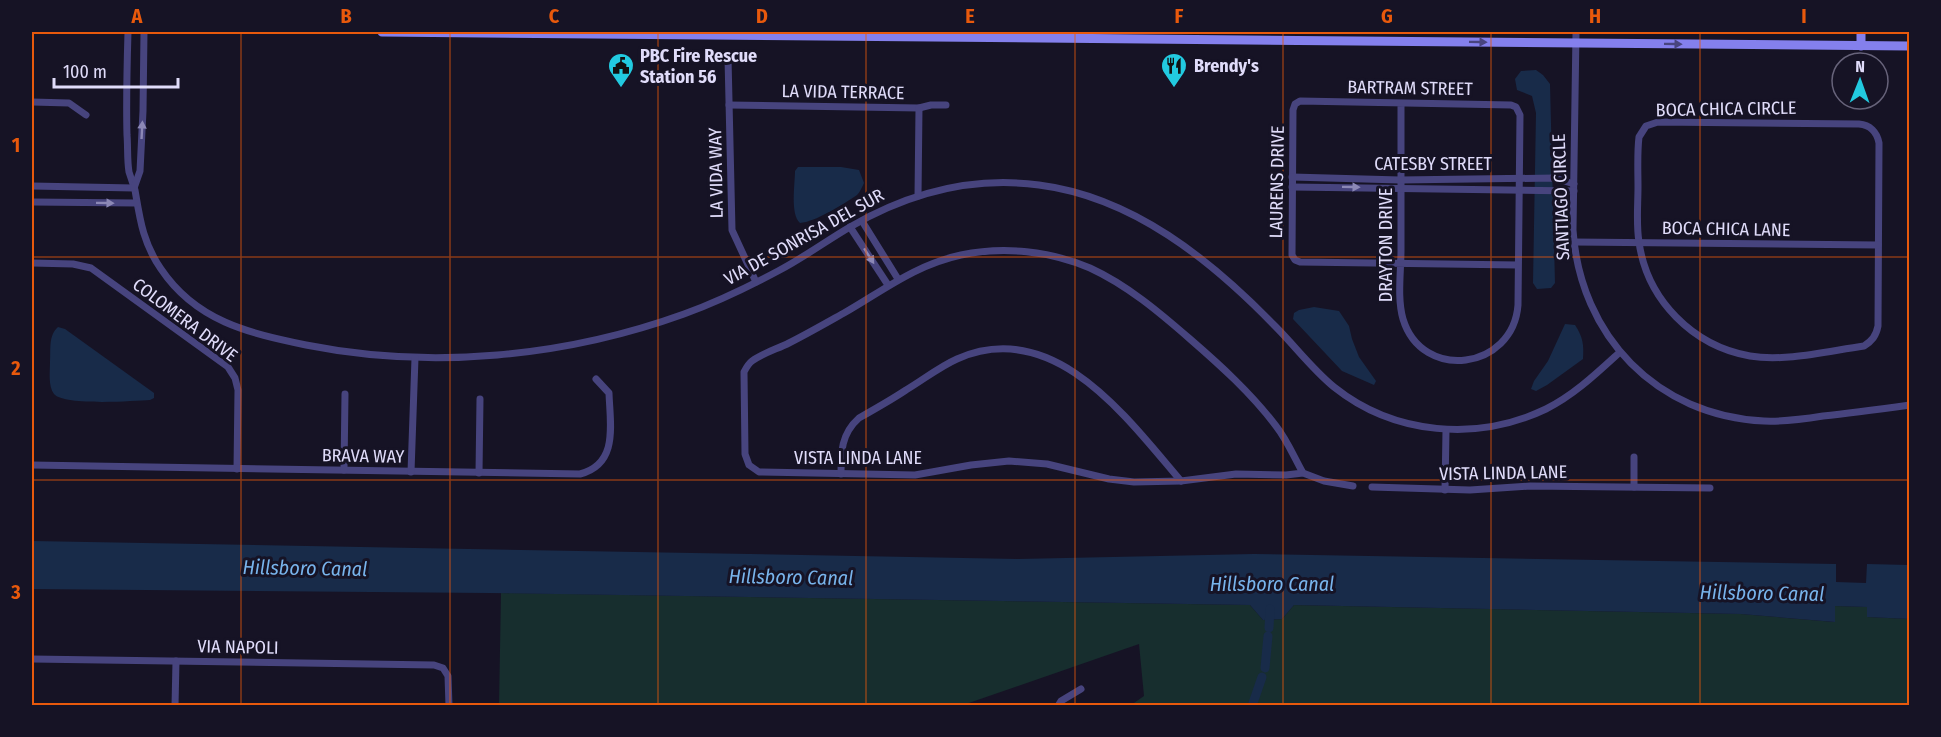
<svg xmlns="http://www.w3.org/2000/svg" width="1941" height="737" viewBox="0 0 1941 737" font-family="'Fira Sans Condensed',sans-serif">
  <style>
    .green { fill: #172e2e }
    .water { fill: #182b49 }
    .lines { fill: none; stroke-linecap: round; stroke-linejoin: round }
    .canal { stroke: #182b49; stroke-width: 9 }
    .street { stroke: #47447e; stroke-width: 7 }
    .secondary { stroke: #8480ed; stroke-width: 9 }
    .oneway { fill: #48447f }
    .oneway2 { fill: #8c88b6 }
    .grid { fill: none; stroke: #e8590c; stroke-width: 1.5; stroke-opacity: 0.55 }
    .labels { text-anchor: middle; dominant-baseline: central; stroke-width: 6; stroke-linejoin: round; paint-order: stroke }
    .poi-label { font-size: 18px; font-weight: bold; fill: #e0dcfa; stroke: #161325; text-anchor: start }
    .street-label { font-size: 18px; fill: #e0dcfa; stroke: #161325 }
    .water-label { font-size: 20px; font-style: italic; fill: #78b4ec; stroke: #161325 }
    .neatline { fill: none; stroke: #e8590c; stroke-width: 2 }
    .grid-label { font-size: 20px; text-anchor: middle; font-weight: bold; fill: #e8590c }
  </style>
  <rect width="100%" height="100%" fill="#161325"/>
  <polygon class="green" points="501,593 1250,605 1263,620 1282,619 1294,605 1741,614 1834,622 1835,606 1867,607 1867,617 1909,619 1909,705 1131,705 1144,696 1139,644 963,705 499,706"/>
  <g class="water">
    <polygon points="1536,70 1543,75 1550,84 1555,283 1551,288 1537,289 1533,283 1536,113 1532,96 1517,90 1515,79 1521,71"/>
    <path d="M798,167H841L859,170L864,183C862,187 860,192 857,195C844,204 815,222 800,223C790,214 795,184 795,171Z"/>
    <polygon points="1314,307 1339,311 1349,326 1352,339 1359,357 1376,381 1374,385 1342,371 1293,319 1294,313 1299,310"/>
    <path d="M1565,324L1575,325C1583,337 1584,345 1583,359L1547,385L1536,391L1531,389L1534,381L1548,361Z"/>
    <path d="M58,327L65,329L154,393V398L150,400C133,401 64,406 54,394C48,386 50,372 50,362C51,350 48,336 58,327Z"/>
    <polygon points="32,541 1018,559 1254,554 1836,564 1836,582 1866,583 1867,564 1909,565 1910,619 1867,617 1867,607 1835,606 1835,622 1741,614 1294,605 1282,619 1263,620 1250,605 488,593 32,589"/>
  </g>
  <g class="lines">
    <g class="canal">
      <polyline points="1269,628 1270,609"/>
      <polyline points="1265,668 1268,636"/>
      <polyline points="1252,706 1262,677"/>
    </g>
    <g class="street">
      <path d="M128,32C127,66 126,100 127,135C128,147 127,160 129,172C131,178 133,184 135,190C140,220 143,243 161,269C196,321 248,333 306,345C431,370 565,357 684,314C717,302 748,287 778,271C803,258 826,241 850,227C907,194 972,176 1039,185C1133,197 1211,260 1275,326C1295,346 1312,369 1334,387C1394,435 1477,442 1546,409C1574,395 1597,373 1620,352"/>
      <path d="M1576,32L1573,230C1580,336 1657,416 1764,421C1784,422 1804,419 1823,416C1852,413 1881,409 1910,405"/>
      <polyline points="728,58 732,230 756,282"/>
      <polyline points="32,102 69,103 86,115"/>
      <path d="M1401,103C1401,152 1401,201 1401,250C1401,272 1397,298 1403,319C1422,382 1513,370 1518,305L1520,115L1516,107L1511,105L1300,101L1295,104L1293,110L1292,255L1295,260L1300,262L1518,265"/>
      <polyline points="729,105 919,108 931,105 946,105"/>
      <path d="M1658,122L1859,124C1870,125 1877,132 1879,143L1878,326C1876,336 1872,341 1864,346C1828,351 1785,362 1750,356C1693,346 1647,300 1639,242C1636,224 1638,205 1638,187C1638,171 1637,153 1639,137L1646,126Z"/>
      <polyline points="1292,177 1400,180 1555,178 1574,184"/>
      <polyline points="32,186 134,188"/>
      <polyline points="1292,187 1574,191"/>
      <polyline points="134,188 140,171 143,111 144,32"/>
      <polyline points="918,196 919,108"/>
      <polyline points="32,202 136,203"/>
      <polyline points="862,221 898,279"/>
      <polyline points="850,227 888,285"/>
      <polyline points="1574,242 1878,245"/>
      <polyline points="32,263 73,264 91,268 228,367 235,378 238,390 237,469"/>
      <path d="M32,465L580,474C619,464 610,424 609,393L596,379"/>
      <polyline points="344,470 345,394"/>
      <polyline points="411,472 415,358"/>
      <polyline points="479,473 480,399"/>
      <path d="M1303,473C1294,457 1287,440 1276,426C1251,393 1220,365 1190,339C1159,312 1127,285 1090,268C1050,251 1004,246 961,255C915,265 884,290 844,313C826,323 807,334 789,343C777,349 763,353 752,361C748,364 746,368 744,372L745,454L749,465L759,472L915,475L971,465L1009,461L1047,464L1109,479L1134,482L1181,481L1236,474L1286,475L1303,473L1324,481L1353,486"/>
      <path d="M841,474C841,452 841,434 859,418C875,409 891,400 906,390C923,380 939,367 957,359C1054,316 1127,418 1181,481"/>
      <polyline points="1372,487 1470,490 1530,486 1710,488"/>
      <polyline points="1634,487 1634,457"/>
      <polyline points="1445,490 1446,430"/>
      <polyline points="32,659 434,665 443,668 448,676 449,706"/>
      <polyline points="175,706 176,661"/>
      <polyline points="1058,706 1061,701 1081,689"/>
    </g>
    <g class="secondary">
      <polyline points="382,32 1910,46"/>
      <polyline points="1861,32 1861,46"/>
    </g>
  </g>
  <defs><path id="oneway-solid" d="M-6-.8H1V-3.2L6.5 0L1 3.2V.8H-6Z" transform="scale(1.5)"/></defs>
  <g class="oneway">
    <use href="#oneway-solid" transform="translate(1478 42) rotate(1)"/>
    <use href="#oneway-solid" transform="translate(1673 44) rotate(1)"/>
  </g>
  <g class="oneway2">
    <use href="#oneway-solid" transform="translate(142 130) rotate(-87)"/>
    <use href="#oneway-solid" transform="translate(1351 187) rotate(1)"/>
    <use href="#oneway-solid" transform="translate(105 203) rotate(1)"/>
    <use href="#oneway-solid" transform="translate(869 256) rotate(57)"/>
  </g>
  <path class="grid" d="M241,32V706M450,32V706M658,32V706M866,32V706M1075,32V706M1283,32V706M1491,32V706M1700,32V706M32,257H1910M32,480H1910"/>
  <defs>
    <symbol id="civic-pin" viewBox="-11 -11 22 30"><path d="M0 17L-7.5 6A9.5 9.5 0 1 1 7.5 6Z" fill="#22cae0" stroke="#161325"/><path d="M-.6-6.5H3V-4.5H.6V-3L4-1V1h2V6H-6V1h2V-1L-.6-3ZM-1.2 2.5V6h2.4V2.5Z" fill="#111"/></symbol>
    <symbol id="restaurant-pin" viewBox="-11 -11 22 30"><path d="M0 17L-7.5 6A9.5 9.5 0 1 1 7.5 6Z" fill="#22cae0" stroke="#161325"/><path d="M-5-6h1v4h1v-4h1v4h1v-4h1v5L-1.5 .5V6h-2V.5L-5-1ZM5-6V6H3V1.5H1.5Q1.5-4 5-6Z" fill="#111"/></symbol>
  </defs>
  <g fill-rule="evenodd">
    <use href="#civic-pin" x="606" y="51" width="30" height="40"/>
    <use href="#restaurant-pin" x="1159" y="51" width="30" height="40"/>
  </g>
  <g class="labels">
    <g class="poi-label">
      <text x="640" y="56">PBC Fire Rescue<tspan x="640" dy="21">Station 56</tspan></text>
      <text x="1194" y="66">Brendy's</text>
    </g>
    <g class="street-label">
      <text transform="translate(1410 88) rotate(1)">BARTRAM STREET</text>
      <text transform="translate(843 92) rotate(1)">LA VIDA TERRACE</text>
      <text transform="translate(1726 109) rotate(-1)">BOCA CHICA CIRCLE</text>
      <text x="1433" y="164">CATESBY STREET</text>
      <text transform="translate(716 173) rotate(-91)">LA VIDA WAY</text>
      <text transform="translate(1277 182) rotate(-89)">LAURENS DRIVE</text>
      <text transform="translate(1561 197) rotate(-92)">SANTIAGO CIRCLE</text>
      <text transform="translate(1726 229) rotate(1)">BOCA CHICA LANE</text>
      <text transform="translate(804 237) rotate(-29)">VIA DE SONRISA DEL SUR</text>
      <text transform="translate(1386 245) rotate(-90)">DRAYTON DRIVE</text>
      <text transform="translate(185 320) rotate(37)">COLOMERA DRIVE</text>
      <text transform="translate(363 456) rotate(1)">BRAVA WAY</text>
      <text x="858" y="458">VISTA LINDA LANE</text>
      <text transform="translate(1503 473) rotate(-1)">VISTA LINDA LANE</text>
      <text transform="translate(238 647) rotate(1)">VIA NAPOLI</text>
    </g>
    <g class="water-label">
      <text transform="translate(305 568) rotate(1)">Hillsboro Canal</text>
      <text transform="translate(791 577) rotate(1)">Hillsboro Canal</text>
      <text x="1272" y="584">Hillsboro Canal</text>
      <text transform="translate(1762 593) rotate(1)">Hillsboro Canal</text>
    </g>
  </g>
  <rect width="1941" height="737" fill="none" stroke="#161325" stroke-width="66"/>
  <g transform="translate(1860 81) rotate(1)"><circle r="28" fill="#161325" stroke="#67637a" stroke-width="1.5"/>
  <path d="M0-4.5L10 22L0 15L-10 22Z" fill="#22cae0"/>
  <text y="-9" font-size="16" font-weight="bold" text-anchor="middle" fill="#e0dcfa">N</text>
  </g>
  <path d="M54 78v9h124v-9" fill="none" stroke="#e0dcfa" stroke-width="3"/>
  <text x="63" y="78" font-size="18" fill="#e0dcfa" stroke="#161325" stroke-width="4.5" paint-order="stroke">100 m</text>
  <rect x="33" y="33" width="1875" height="671" class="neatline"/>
  <g class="grid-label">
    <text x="137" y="23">A</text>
    <text x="346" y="23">B</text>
    <text x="554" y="23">C</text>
    <text x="762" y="23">D</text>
    <text x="970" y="23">E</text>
    <text x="1179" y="23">F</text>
    <text x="1387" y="23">G</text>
    <text x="1595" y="23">H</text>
    <text x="1804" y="23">I</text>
    <text x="16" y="152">1</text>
    <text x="16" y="375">2</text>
    <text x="16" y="599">3</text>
  </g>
</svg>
